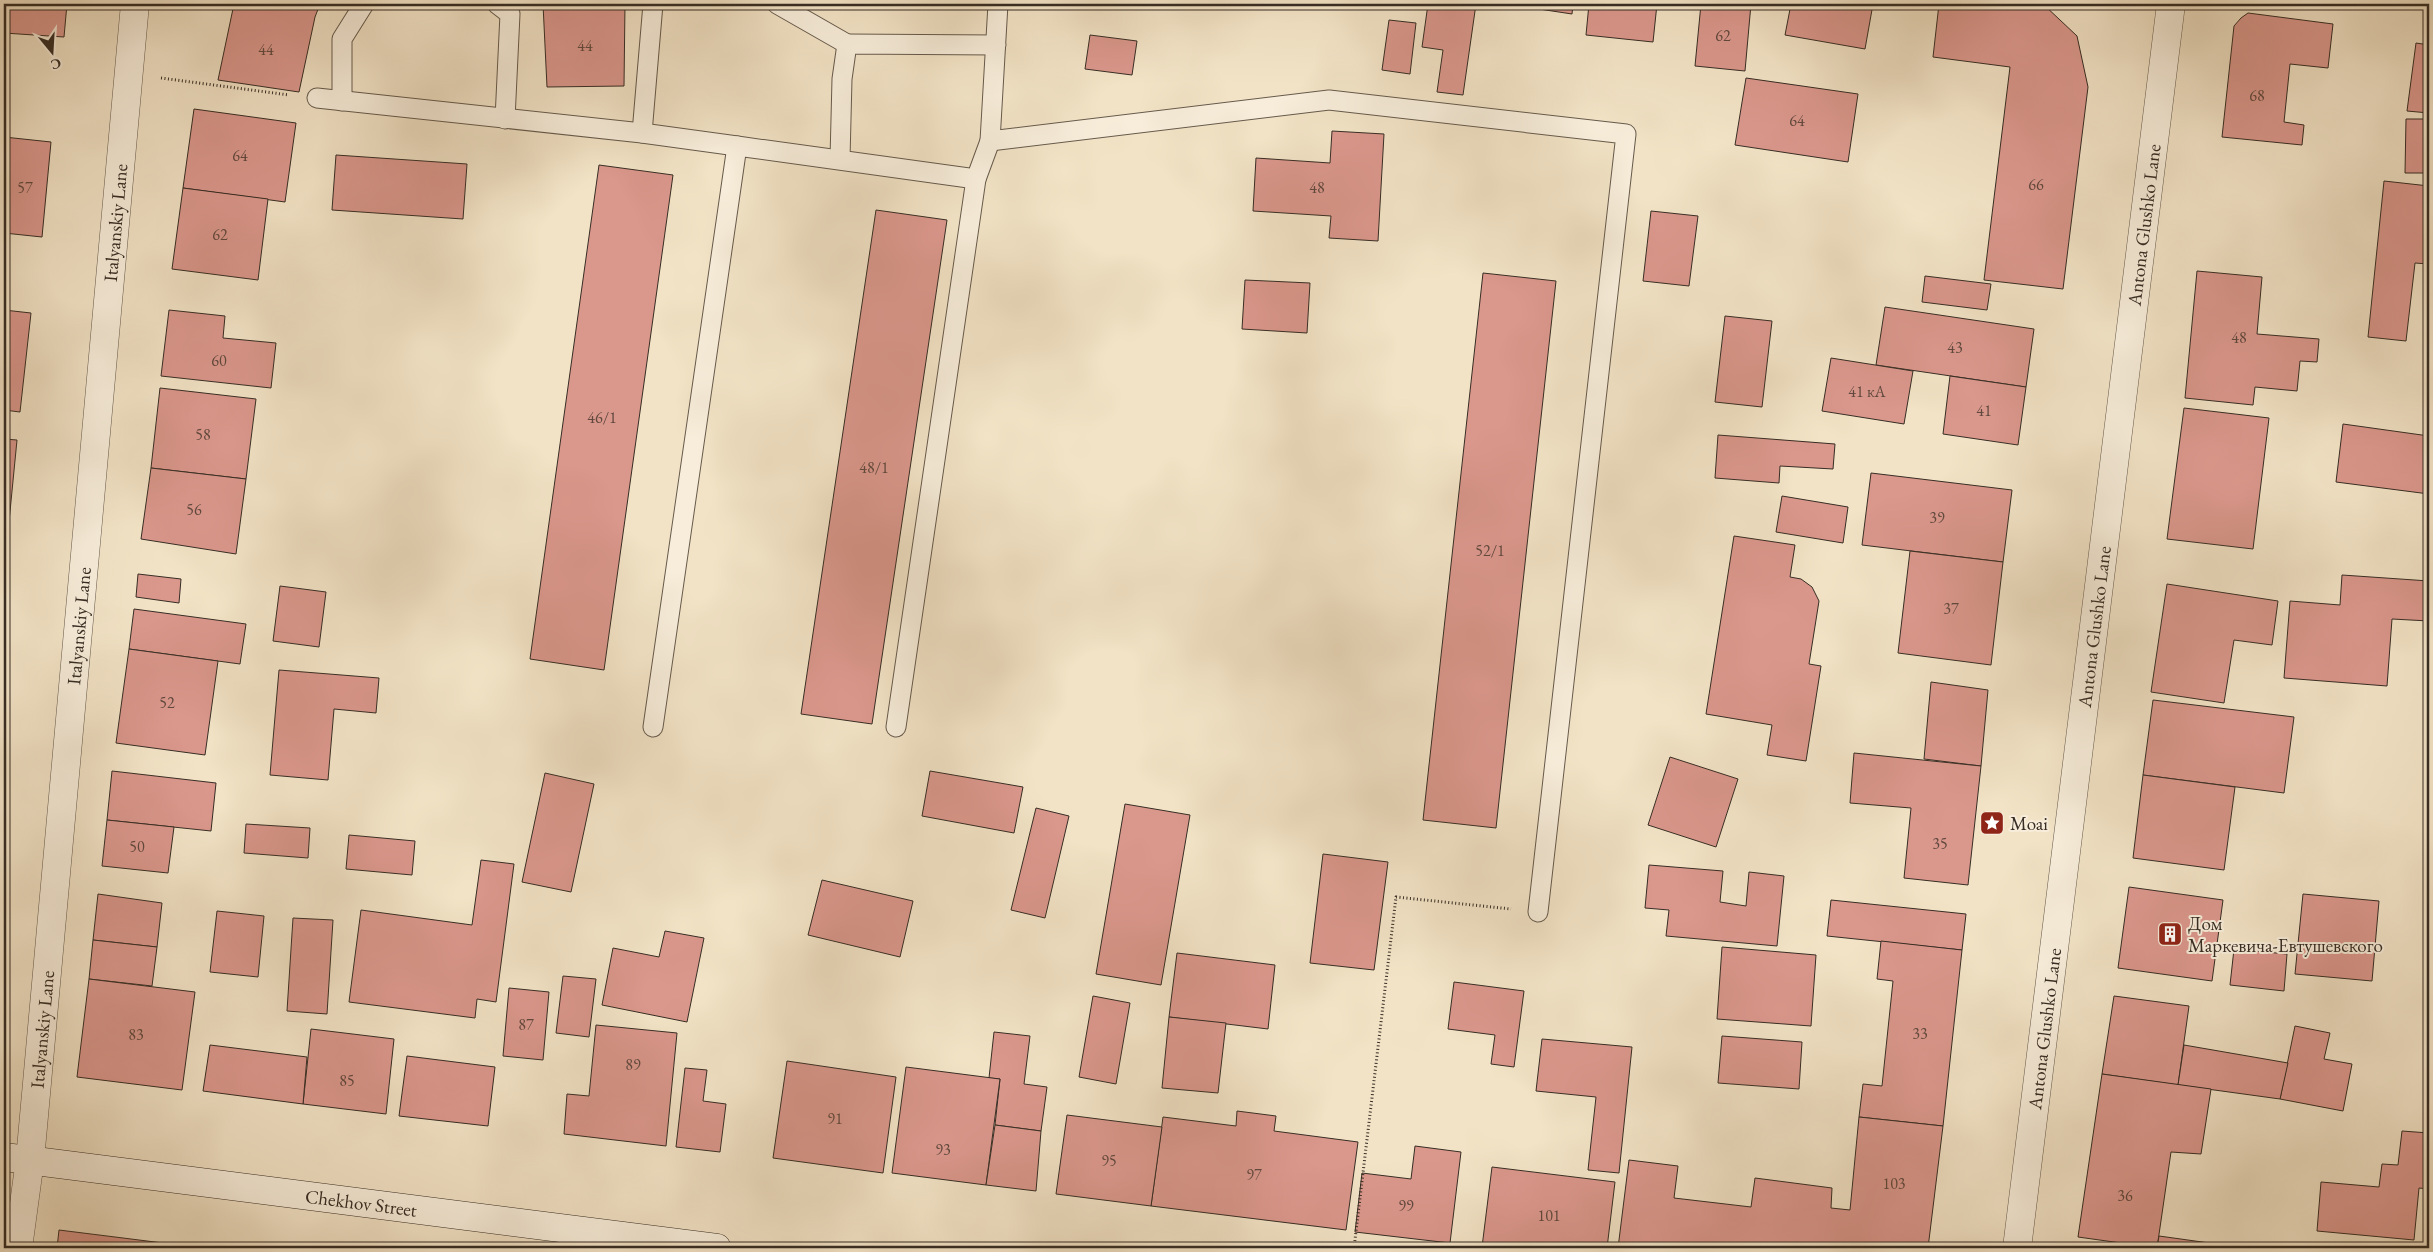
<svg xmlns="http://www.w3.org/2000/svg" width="2433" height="1252" viewBox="0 0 2433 1252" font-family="'EB Garamond',serif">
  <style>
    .building { fill: #da978c; stroke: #372d24 }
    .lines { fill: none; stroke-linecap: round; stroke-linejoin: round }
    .lane-casing { stroke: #665a4c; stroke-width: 21 }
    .street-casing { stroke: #665a4c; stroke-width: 29 }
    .secondary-casing { stroke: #372d24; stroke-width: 29 }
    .path { stroke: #372d24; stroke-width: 3; stroke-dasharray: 1 2.5; stroke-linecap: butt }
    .lane { stroke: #f7edda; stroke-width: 19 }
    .street { stroke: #f7edda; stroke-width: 28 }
    .secondary { stroke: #f7edda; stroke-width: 28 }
    .labels { text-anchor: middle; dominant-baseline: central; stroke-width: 4; stroke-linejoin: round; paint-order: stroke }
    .number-label { font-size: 16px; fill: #60483e }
    .street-label { font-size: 19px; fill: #372d24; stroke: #f7edda }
    .poi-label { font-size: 19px; fill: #372d24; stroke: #f7edda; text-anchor: start }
  </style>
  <rect width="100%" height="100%" fill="#f2e3c6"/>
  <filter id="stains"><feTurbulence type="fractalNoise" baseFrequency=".004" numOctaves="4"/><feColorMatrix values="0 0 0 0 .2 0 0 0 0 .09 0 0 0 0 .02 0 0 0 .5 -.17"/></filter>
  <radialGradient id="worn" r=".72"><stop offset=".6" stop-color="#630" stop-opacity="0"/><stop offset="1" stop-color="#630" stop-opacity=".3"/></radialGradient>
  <g class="building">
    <polygon points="4,4 67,4 64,37 4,33"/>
    <polygon points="234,4 320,4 315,17 299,92 218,80"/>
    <polygon points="543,4 625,4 624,86 547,87"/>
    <polygon points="1059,4 1101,4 1102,7 1059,8"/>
    <polygon points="1428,4 1476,4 1463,95 1437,92 1443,50 1422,47"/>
    <polygon points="1506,4 1573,4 1572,14"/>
    <polygon points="1589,4 1657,4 1653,42 1586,35"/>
    <polygon points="1701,4 1751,4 1745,71 1695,66"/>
    <polygon points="1791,4 1873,4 1865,49 1785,35"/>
    <polygon points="1939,4 2043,4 2077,36 2088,87 2063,289 1984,280 2010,67 1933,57"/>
    <polygon points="2248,13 2333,24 2328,68 2290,64 2284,122 2304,125 2302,145 2222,137 2234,26 2241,18"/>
    <polygon points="1389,20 1416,23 1410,74 1382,70"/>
    <polygon points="1090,35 1137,41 1132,75 1085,69"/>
    <polygon points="2416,43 2429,45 2429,113 2407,111"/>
    <polygon points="1746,78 1858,94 1848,162 1735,145"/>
    <polygon points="194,109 296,123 285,202 183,188"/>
    <polygon points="2406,119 2429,119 2429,173 2405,173"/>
    <polygon points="1332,131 1384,134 1378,241 1329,238 1331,216 1253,211 1256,158 1330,163"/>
    <polygon points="4,137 51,142 42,237 4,233"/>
    <polygon points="336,155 467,164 463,219 332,210"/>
    <polygon points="599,165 673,175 604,670 530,659"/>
    <polygon points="2384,181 2429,186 2429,264 2415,263 2406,341 2368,337"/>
    <polygon points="183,188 268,199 258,280 172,269"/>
    <polygon points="876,210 947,220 872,724 801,714"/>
    <polygon points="1651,211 1698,216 1689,286 1643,281"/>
    <polygon points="2197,271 2262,277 2257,334 2319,339 2317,362 2300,361 2297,391 2255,387 2253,405 2185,398"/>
    <polygon points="1483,273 1556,281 1496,828 1423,820"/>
    <polygon points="1925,276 1991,284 1987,310 1922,302"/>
    <polygon points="1245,280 1310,283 1307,333 1242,329"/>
    <polygon points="1885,307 2034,329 2026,387 1876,365"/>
    <polygon points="4,310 31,313 20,412 4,410"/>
    <polygon points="169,310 225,316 223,338 276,343 271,388 161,376"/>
    <polygon points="1725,316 1772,321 1762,407 1715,402"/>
    <polygon points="1831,358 1913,371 1904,424 1822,411"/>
    <polygon points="1950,376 2026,387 2018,445 1943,434"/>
    <polygon points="160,388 256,399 246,479 151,468"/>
    <polygon points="2184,408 2269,418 2253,549 2167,539"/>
    <polygon points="2343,424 2429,436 2429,494 2336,482"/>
    <polygon points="1718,435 1835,444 1833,469 1780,466 1779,483 1715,478"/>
    <polygon points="4,439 17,440 8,532 4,531"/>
    <polygon points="151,468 246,479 236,554 141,539"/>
    <polygon points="1871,473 2012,490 2003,562 1862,545"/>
    <polygon points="1782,496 1848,507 1843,543 1776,532"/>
    <polygon points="4,531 8,532 5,561 4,561"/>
    <polygon points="1734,536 1795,545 1790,577 1801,579 1812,587 1819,601 1809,664 1821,666 1806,761 1767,755 1772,725 1706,714"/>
    <polygon points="1910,551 2003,562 1991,665 1898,653"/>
    <polygon points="138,574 181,579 179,603 136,597"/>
    <polygon points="2342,575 2429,581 2429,621 2392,619 2387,686 2284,678 2290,601 2340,605"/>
    <polygon points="2167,584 2278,601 2272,645 2234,640 2224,703 2151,692"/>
    <polygon points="280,586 326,592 319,647 273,641"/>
    <polygon points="134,609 246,624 240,664 129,649"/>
    <polygon points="129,649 218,661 205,755 116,743"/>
    <polygon points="279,670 379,678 376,713 334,709 328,780 270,775"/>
    <polygon points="1931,682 1988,690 1981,766 1924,759"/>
    <polygon points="2153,700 2294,717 2284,793 2143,775"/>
    <polygon points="1854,753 1981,766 1968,885 1904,878 1911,808 1850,803"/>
    <polygon points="1670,757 1738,779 1716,847 1648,825"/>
    <polygon points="112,771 216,783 211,831 107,820"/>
    <polygon points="930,771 1023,787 1014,833 922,816"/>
    <polygon points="545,773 594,784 571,892 522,882"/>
    <polygon points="2143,775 2235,787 2224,870 2133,858"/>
    <polygon points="1125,804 1190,815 1161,985 1096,974"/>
    <polygon points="1036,808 1069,816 1045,918 1011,910"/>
    <polygon points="107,820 174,827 168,873 102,866"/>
    <polygon points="246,824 310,828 308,858 244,853"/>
    <polygon points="349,835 415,841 412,875 346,869"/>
    <polygon points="1323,854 1388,862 1374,970 1310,963"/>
    <polygon points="481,860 514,864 496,1002 477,999 475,1018 349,1002 361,910 472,925"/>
    <polygon points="1649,865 1723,871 1720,902 1746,906 1749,872 1784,876 1777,946 1666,936 1669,910 1645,908"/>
    <polygon points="822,880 913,901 900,957 808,935"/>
    <polygon points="2129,887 2223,900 2212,981 2118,968"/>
    <polygon points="98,894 162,903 157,947 93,940"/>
    <polygon points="2303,894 2379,901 2372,981 2295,974"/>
    <polygon points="1831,900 1966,914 1962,950 1827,936"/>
    <polygon points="217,911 264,916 258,977 210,972"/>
    <polygon points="293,918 333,920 327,1014 287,1011"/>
    <polygon points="665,931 704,938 687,1022 602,1005 613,948 659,957"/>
    <polygon points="93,940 157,947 152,986 89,979"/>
    <polygon points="1881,941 1962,950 1943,1126 1859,1117 1863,1084 1882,1086 1893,981 1877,979"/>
    <polygon points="1722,947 1816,955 1811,1026 1717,1019"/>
    <polygon points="2234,949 2287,954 2284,991 2230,985"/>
    <polygon points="1177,953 1275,965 1268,1029 1169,1017"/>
    <polygon points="563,976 596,979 589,1037 556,1033"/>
    <polygon points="89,979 195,992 182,1090 77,1077"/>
    <polygon points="1454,982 1524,991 1514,1067 1491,1064 1495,1035 1448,1029"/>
    <polygon points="509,988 549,992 543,1060 503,1056"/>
    <polygon points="1093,996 1130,1003 1116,1084 1079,1077"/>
    <polygon points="2114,996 2189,1006 2178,1085 2102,1074"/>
    <polygon points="1169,1017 1226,1023 1218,1093 1162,1088"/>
    <polygon points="596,1025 677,1033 666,1146 564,1134 567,1094 589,1096"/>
    <polygon points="2295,1026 2330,1033 2324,1059 2352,1064 2343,1111 2280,1099"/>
    <polygon points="311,1029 394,1039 386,1114 303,1104"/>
    <polygon points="994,1032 1030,1036 1024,1084 1047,1087 1041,1131 995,1125 1000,1079 989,1078"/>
    <polygon points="1722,1036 1802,1042 1799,1089 1718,1083"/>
    <polygon points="1542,1039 1632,1047 1619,1173 1588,1170 1596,1097 1536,1091"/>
    <polygon points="210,1045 307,1057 303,1104 203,1091"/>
    <polygon points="2184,1045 2288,1063 2280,1099 2178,1085"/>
    <polygon points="407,1056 495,1067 488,1126 399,1116"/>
    <polygon points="787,1061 896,1077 883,1173 773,1158"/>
    <polygon points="906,1067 1000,1079 986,1185 892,1173"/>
    <polygon points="685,1068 707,1070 703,1101 726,1104 720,1152 676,1147"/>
    <polygon points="2102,1074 2211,1089 2201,1154 2171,1152 2157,1248 2078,1237"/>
    <polygon points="1237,1111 1276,1116 1274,1131 1358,1142 1346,1230 1151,1206 1163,1117 1236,1126"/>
    <polygon points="1067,1115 1162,1127 1151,1206 1056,1194"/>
    <polygon points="1859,1117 1943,1126 1928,1248 1618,1248 1629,1160 1678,1166 1674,1198 1751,1207 1755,1178 1832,1188 1831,1208 1850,1210"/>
    <polygon points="995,1125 1041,1131 1036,1191 986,1185"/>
    <polygon points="2402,1131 2429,1133 2429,1189 2419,1188 2414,1240 2317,1231 2321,1182 2379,1187 2382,1164 2398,1165"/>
    <polygon points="1415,1146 1461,1152 1450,1243 1355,1232 1362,1173 1411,1179"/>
    <polygon points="1492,1167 1615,1182 1607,1248 1482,1247"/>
    <polygon points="59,1230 203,1248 57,1248"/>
    <polygon points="2159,1236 2231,1246 2230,1248 2157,1248"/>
  </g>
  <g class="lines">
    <defs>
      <g id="lane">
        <polyline points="497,4 510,14 505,119"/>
        <polyline points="777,4 847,44"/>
        <polyline points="998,4 990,141 1329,100 1626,134 1538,912"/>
        <polyline points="317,98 642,133 737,146"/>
        <polyline points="342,101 342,39 364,4"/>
        <polyline points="642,133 653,4"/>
        <polyline points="840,159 842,79 847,44 996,45"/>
        <polyline points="653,727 737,146 976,179 990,141"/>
        <polyline points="896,727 976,179"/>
      </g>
      <g id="street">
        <path id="s1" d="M18,1248L30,1160L135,4"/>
        <path id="s2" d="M2017,1248L2171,4"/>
      </g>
      <g id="secondary">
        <path id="s3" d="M4,1157L717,1248"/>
      </g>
    </defs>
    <use href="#lane" class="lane-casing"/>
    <use href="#street" class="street-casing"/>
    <use href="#secondary" class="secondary-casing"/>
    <g class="path">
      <polyline points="161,78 289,95"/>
      <polyline points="1354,1248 1396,897 1511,909"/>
    </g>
    <use href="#lane" class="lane"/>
    <use href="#street" class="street"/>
    <use href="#secondary" class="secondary"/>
  </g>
  <defs>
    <symbol id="sight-square" viewBox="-11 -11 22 22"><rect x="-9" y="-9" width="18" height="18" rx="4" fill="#8f2418" stroke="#f7edda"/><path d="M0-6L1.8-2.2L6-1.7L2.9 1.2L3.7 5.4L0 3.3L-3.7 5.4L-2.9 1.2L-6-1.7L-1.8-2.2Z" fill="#fff"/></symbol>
    <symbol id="building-square" viewBox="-11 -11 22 22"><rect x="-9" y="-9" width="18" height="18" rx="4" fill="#8f2418" stroke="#f7edda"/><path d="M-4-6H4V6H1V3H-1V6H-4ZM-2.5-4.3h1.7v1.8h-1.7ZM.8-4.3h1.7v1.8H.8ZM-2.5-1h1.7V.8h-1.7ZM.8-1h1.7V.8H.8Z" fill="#fff"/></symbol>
  </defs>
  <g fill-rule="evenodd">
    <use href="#sight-square" x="1978" y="809" width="28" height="28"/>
    <use href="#building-square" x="2156" y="920" width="28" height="28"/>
  </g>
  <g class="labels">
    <g class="number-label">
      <text x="1723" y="35">62</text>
      <text x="585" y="45">44</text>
      <text x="266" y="49">44</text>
      <text x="2257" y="95">68</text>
      <text x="1797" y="120">64</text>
      <text x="240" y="155">64</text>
      <text x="2036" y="184">66</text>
      <text x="25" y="187">57</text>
      <text x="1317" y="187">48</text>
      <text x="220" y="234">62</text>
      <text x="2239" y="337">48</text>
      <text x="1955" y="347">43</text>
      <text x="219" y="360">60</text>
      <text x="1867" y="391">41 кА</text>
      <text x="1984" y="410">41</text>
      <text x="602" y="417">46/1</text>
      <text x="203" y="434">58</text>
      <text x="874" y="467">48/1</text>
      <text x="194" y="509">56</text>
      <text x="1937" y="517">39</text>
      <text x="1490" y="550">52/1</text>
      <text x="1951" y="608">37</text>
      <text x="167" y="702">52</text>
      <text x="1940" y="843">35</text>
      <text x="137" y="846">50</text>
      <text x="526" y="1024">87</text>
      <text x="1920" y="1033">33</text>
      <text x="136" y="1034">83</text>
      <text x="633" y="1064">89</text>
      <text x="347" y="1080">85</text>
      <text x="835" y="1118">91</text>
      <text x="943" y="1149">93</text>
      <text x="1109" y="1160">95</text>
      <text x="1254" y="1174">97</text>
      <text x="1894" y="1183">103</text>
      <text x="2125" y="1195">36</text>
      <text x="1406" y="1205">99</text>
      <text x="1549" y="1215">101</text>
    </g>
    <g class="street-label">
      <text stroke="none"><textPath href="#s1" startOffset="1030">Italyanskiy Lane</textPath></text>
      <text stroke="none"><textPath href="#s2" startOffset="1031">Antona Glushko Lane</textPath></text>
      <text stroke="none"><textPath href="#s1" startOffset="625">Italyanskiy Lane</textPath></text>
      <text stroke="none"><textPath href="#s2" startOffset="626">Antona Glushko Lane</textPath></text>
      <text stroke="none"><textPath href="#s2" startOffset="221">Antona Glushko Lane</textPath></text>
      <text stroke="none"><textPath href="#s1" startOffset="220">Italyanskiy Lane</textPath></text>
      <text stroke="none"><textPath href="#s3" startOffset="360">Chekhov Street</textPath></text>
    </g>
    <g class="poi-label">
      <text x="2010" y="823">Moai</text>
      <text x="2188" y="923">Дом<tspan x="2188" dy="22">Маркевича-Евтушевского</tspan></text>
    </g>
  </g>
  <rect width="2433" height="1252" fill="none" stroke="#f2e3c6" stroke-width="20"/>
  <rect x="5" y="5" width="2423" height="1242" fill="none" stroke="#372d24" stroke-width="2.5"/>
  <rect x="10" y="10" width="2413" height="1232" fill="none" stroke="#372d24"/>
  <g transform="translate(52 52) rotate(162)" stroke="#f7edda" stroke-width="4" paint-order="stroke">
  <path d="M0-4L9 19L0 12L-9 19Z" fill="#372d24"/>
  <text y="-8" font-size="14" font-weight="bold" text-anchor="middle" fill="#372d24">С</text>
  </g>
  <rect width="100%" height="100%" filter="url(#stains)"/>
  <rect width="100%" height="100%" fill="url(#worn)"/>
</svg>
